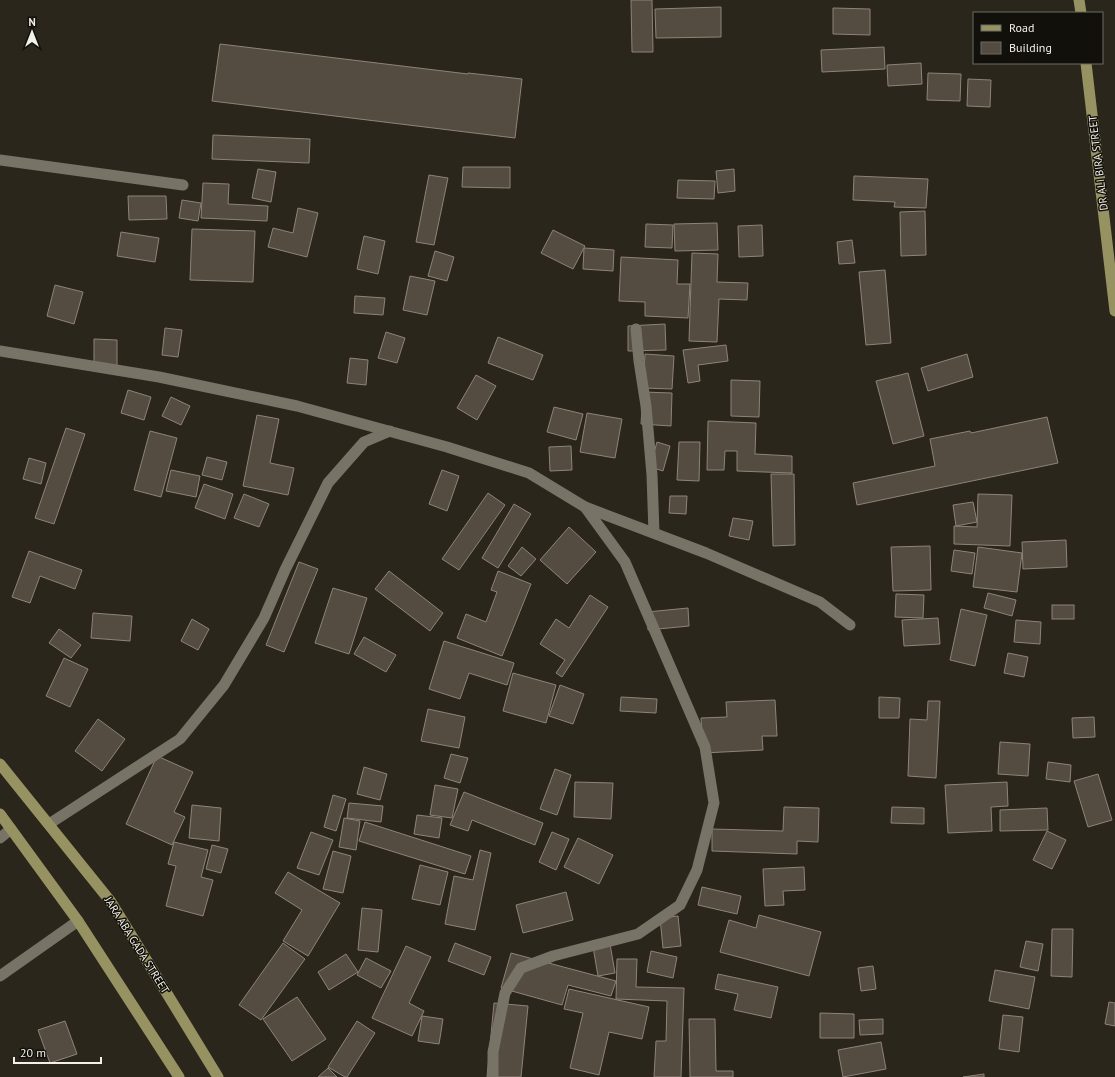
<svg xmlns="http://www.w3.org/2000/svg" width="1115" height="1077" viewBox="0 0 1115 1077" font-family="'PT Sans',sans-serif">
  <style>
    .building { fill: #544b41; stroke: #8d8379 }
    .lines { fill: none; stroke-linecap: round; stroke-linejoin: round }
    .minor { stroke: #787367; stroke-width: 11 }
    .primary { stroke: #979261; stroke-width: 11 }
    .labels { text-anchor: middle; dominant-baseline: central; stroke-width: 3; stroke-linejoin: round; paint-order: stroke }
    .street-label { font-size: 11px; fill: #f3f0e9; stroke: #12100b }
  </style>
  <rect width="100%" height="100%" fill="#2b261c"/>
  <g class="building">
    <polygon points="631,0 652,0 653,52 632,52"/>
    <polygon points="721,7 721,37 656,38 655,9"/>
    <polygon points="833,8 870,9 870,35 833,34"/>
    <polygon points="220,44 468,74 468,73 522,79 515,138 212,101"/>
    <polygon points="884,47 885,69 822,72 821,50"/>
    <polygon points="921,63 922,84 888,86 887,65"/>
    <polygon points="928,73 961,74 960,101 927,100"/>
    <polygon points="968,79 991,80 990,107 967,106"/>
    <polygon points="213,135 310,139 309,163 212,159"/>
    <polygon points="463,167 510,167 510,188 462,187"/>
    <polygon points="258,169 276,172 271,202 252,198"/>
    <polygon points="734,169 735,191 718,193 716,171"/>
    <polygon points="429,175 448,178 434,245 416,242"/>
    <polygon points="854,176 928,179 926,208 894,207 895,202 853,200"/>
    <polygon points="678,180 715,181 714,199 677,198"/>
    <polygon points="203,183 229,184 228,204 268,206 267,221 201,218"/>
    <polygon points="128,196 166,196 167,219 129,220"/>
    <polygon points="182,200 201,203 198,221 179,218"/>
    <polygon points="298,208 318,213 307,257 268,247 273,228 293,233"/>
    <polygon points="925,211 926,255 901,256 900,212"/>
    <polygon points="717,223 718,250 675,251 674,224"/>
    <polygon points="646,224 673,225 672,248 645,247"/>
    <polygon points="762,225 763,256 739,257 738,226"/>
    <polygon points="192,229 255,231 253,282 190,280"/>
    <polygon points="553,230 585,246 573,269 541,253"/>
    <polygon points="121,232 159,238 155,262 117,256"/>
    <polygon points="364,236 385,241 378,274 357,269"/>
    <polygon points="852,240 855,263 839,264 837,242"/>
    <polygon points="584,248 614,250 613,271 583,269"/>
    <polygon points="435,251 454,257 447,281 428,276"/>
    <polygon points="692,253 718,254 717,282 748,283 747,300 719,299 717,342 689,341"/>
    <polygon points="621,257 678,260 677,284 690,284 688,318 645,316 645,302 619,301"/>
    <polygon points="885,270 891,343 866,345 859,272"/>
    <polygon points="410,276 435,281 427,315 403,310"/>
    <polygon points="55,285 83,292 74,324 47,316"/>
    <polygon points="355,296 385,298 383,315 354,313"/>
    <polygon points="665,324 666,350 628,351 628,326"/>
    <polygon points="165,328 182,330 178,357 162,355"/>
    <polygon points="386,332 405,338 397,363 378,358"/>
    <polygon points="498,337 543,355 533,380 488,363"/>
    <polygon points="94,339 117,340 117,367 94,367"/>
    <polygon points="726,345 728,361 698,365 700,381 688,383 683,350"/>
    <polygon points="645,354 674,356 672,389 643,388"/>
    <polygon points="967,354 973,377 928,391 921,368"/>
    <polygon points="350,358 368,360 366,385 347,383"/>
    <polygon points="908,373 924,436 893,444 876,381"/>
    <polygon points="476,375 496,386 477,420 457,408"/>
    <polygon points="731,380 760,381 759,417 731,416"/>
    <polygon points="128,390 151,397 144,420 121,413"/>
    <polygon points="643,392 672,393 671,426 641,424"/>
    <polygon points="171,397 190,406 181,425 162,416"/>
    <polygon points="554,407 583,414 576,440 547,432"/>
    <polygon points="587,413 622,419 615,458 580,452"/>
    <polygon points="257,415 279,419 270,463 294,468 288,495 243,486"/>
    <polygon points="1047,417 1058,463 857,505 853,483 935,466 930,439 970,431 971,433"/>
    <polygon points="708,421 756,423 755,454 792,456 792,473 737,471 737,451 725,451 724,470 707,470"/>
    <polygon points="66,428 85,434 54,524 35,518"/>
    <polygon points="150,431 177,438 161,497 134,490"/>
    <polygon points="657,442 670,446 663,471 650,467"/>
    <polygon points="679,442 700,442 699,481 677,480"/>
    <polygon points="571,446 572,470 550,471 549,447"/>
    <polygon points="207,457 227,462 222,480 202,475"/>
    <polygon points="29,458 46,463 41,484 23,479"/>
    <polygon points="171,470 200,476 196,497 166,491"/>
    <polygon points="442,470 459,476 447,511 429,504"/>
    <polygon points="771,474 794,474 795,545 773,546"/>
    <polygon points="204,484 233,494 225,519 195,508"/>
    <polygon points="488,493 505,505 459,570 442,559"/>
    <polygon points="244,494 269,504 259,527 234,518"/>
    <polygon points="978,494 1012,495 1010,546 954,544 954,526 977,527"/>
    <polygon points="670,496 687,496 686,514 669,513"/>
    <polygon points="973,502 977,522 956,526 953,505"/>
    <polygon points="514,504 531,514 498,568 482,558"/>
    <polygon points="733,518 753,521 749,540 729,536"/>
    <polygon points="569,527 596,552 567,584 540,560"/>
    <polygon points="1066,540 1067,567 1023,569 1022,542"/>
    <polygon points="930,546 931,590 893,591 891,547"/>
    <polygon points="522,547 536,559 521,576 508,566"/>
    <polygon points="978,547 1022,553 1017,592 973,587"/>
    <polygon points="954,550 975,553 972,574 951,571"/>
    <polygon points="29,551 82,570 75,589 40,576 30,603 12,597"/>
    <polygon points="299,562 318,569 284,652 266,645"/>
    <polygon points="389,571 443,613 430,631 375,589"/>
    <polygon points="498,571 531,584 502,656 457,638 466,614 486,622 497,592 491,590"/>
    <polygon points="333,588 367,598 349,654 315,643"/>
    <polygon points="988,593 1016,600 1012,616 984,608"/>
    <polygon points="896,594 924,595 923,618 895,617"/>
    <polygon points="590,595 608,607 562,677 556,673 565,660 540,644 556,619 569,628"/>
    <rect x="1052" y="605" width="22" height="14"/>
    <polygon points="688,608 689,626 648,630 647,612"/>
    <polygon points="961,609 987,615 975,666 950,660"/>
    <polygon points="93,613 132,616 130,641 91,638"/>
    <polygon points="938,618 940,644 904,646 902,620"/>
    <polygon points="192,619 209,629 198,650 181,641"/>
    <polygon points="1016,620 1041,622 1040,644 1014,642"/>
    <polygon points="59,629 81,645 71,658 49,643"/>
    <polygon points="364,637 396,655 386,672 354,654"/>
    <polygon points="444,641 514,663 507,685 469,673 460,699 429,689"/>
    <polygon points="1008,653 1028,657 1024,677 1004,673"/>
    <polygon points="64,658 88,669 70,707 46,696"/>
    <polygon points="513,673 556,685 546,723 503,711"/>
    <polygon points="560,685 584,694 573,724 549,716"/>
    <polygon points="621,697 657,699 656,713 620,711"/>
    <polygon points="879,697 900,698 899,718 879,718"/>
    <polygon points="775,700 777,736 762,736 763,750 703,753 701,718 727,717 726,702"/>
    <polygon points="928,701 940,701 936,778 908,776 910,719 927,720"/>
    <polygon points="428,709 465,717 459,748 421,741"/>
    <polygon points="1094,717 1095,737 1073,738 1072,718"/>
    <polygon points="98,719 125,739 102,771 75,751"/>
    <polygon points="1000,742 1030,744 1028,776 998,774"/>
    <polygon points="451,754 468,758 460,783 444,778"/>
    <polygon points="157,756 193,772 174,812 185,817 172,845 126,824"/>
    <polygon points="1048,762 1071,765 1070,782 1046,779"/>
    <polygon points="364,767 387,774 380,800 357,794"/>
    <polygon points="555,769 571,775 557,815 540,809"/>
    <polygon points="1098,774 1112,820 1088,827 1074,781"/>
    <polygon points="575,782 613,783 611,819 574,817"/>
    <polygon points="1007,782 1008,806 991,807 992,831 948,833 945,785"/>
    <polygon points="435,785 458,789 452,818 430,815"/>
    <polygon points="464,792 543,823 535,845 472,820 468,831 450,825"/>
    <polygon points="333,795 346,799 336,831 324,827"/>
    <polygon points="349,803 383,806 381,822 347,818"/>
    <polygon points="192,805 221,808 219,841 189,838"/>
    <polygon points="784,807 819,808 818,842 797,841 797,854 712,851 712,829 783,831"/>
    <polygon points="892,807 924,808 924,824 891,823"/>
    <polygon points="1047,808 1048,830 1000,831 1000,810"/>
    <polygon points="417,815 442,818 439,838 414,834"/>
    <polygon points="344,818 360,821 356,850 339,847"/>
    <polygon points="365,822 471,856 465,874 359,841"/>
    <polygon points="1047,831 1066,840 1052,869 1033,860"/>
    <polygon points="311,832 333,840 319,875 297,868"/>
    <polygon points="552,832 569,839 556,870 539,862"/>
    <polygon points="578,838 613,855 599,884 564,867"/>
    <polygon points="174,842 208,850 201,877 213,880 203,916 166,906 176,866 168,864"/>
    <polygon points="212,845 228,849 221,873 206,869"/>
    <polygon points="480,850 491,853 475,930 445,924 454,876 473,880"/>
    <polygon points="333,851 351,856 343,893 323,889"/>
    <polygon points="420,865 448,872 440,905 412,899"/>
    <polygon points="804,867 805,890 783,891 784,905 765,906 763,869"/>
    <polygon points="288,872 340,903 308,956 283,941 302,910 275,893"/>
    <polygon points="702,887 741,896 737,914 698,905"/>
    <polygon points="566,892 573,920 523,933 516,905"/>
    <polygon points="362,908 382,910 378,952 358,950"/>
    <polygon points="759,915 821,932 809,976 720,952 729,920 756,928"/>
    <polygon points="678,916 681,946 663,948 660,918"/>
    <polygon points="1052,929 1073,929 1072,977 1051,976"/>
    <polygon points="609,938 615,973 598,976 592,941"/>
    <polygon points="1026,941 1043,944 1038,971 1020,967"/>
    <polygon points="283,943 305,959 261,1020 239,1005"/>
    <polygon points="455,943 491,957 484,975 448,961"/>
    <polygon points="406,946 431,957 409,1003 424,1011 412,1036 372,1018"/>
    <polygon points="651,951 677,957 673,978 647,972"/>
    <polygon points="511,953 616,981 611,996 568,985 562,1005 501,988"/>
    <polygon points="346,954 358,972 329,990 318,972"/>
    <polygon points="366,958 391,971 381,988 357,975"/>
    <polygon points="617,959 637,959 636,987 684,988 681,1077 654,1077 656,1041 666,1041 667,1001 616,999"/>
    <polygon points="873,966 876,989 861,991 858,968"/>
    <polygon points="995,970 1035,977 1029,1009 989,1001"/>
    <polygon points="718,974 778,987 771,1018 734,1010 738,994 715,989"/>
    <polygon points="569,989 649,1007 642,1039 609,1032 599,1075 570,1068 583,1013 564,1009"/>
    <polygon points="297,997 326,1039 292,1061 263,1019"/>
    <polygon points="1109,1002 1115,1003 1115,1026 1105,1024"/>
    <polygon points="494,1003 528,1006 521,1077 487,1077"/>
    <polygon points="820,1013 854,1014 854,1038 820,1038"/>
    <polygon points="1003,1015 1023,1017 1019,1052 999,1049"/>
    <polygon points="422,1016 443,1019 439,1044 418,1041"/>
    <polygon points="689,1019 715,1019 716,1071 733,1071 733,1077 690,1077"/>
    <polygon points="883,1019 883,1034 860,1035 859,1020"/>
    <polygon points="65,1021 77,1054 50,1063 38,1030"/>
    <polygon points="357,1021 375,1033 347,1077 345,1077 328,1067"/>
    <polygon points="881,1042 886,1069 843,1077 838,1050"/>
    <polygon points="328,1068 337,1077 318,1077"/>
    <polygon points="984,1074 984,1077 963,1077"/>
  </g>
  <g class="lines">
    <g class="minor">
      <polyline points="0,160 183,185"/>
      <polyline points="636,329 639,361 646,406 652,475 654,533"/>
      <polyline points="0,351 159,377 297,406 447,447 529,473 585,507 625,562 705,747 714,803 697,870 680,905 638,934 553,956 521,968 505,993 493,1052 493,1077"/>
      <polyline points="585,507 706,553 820,602 850,625"/>
      <polyline points="49,824 180,739 224,685 264,618 285,570 328,483 364,442 390,431"/>
      <polyline points="0,838 11,829"/>
      <polyline points="0,976 78,921"/>
    </g>
    <g class="primary">
      <polyline points="1079,0 1081,13"/>
      <polyline points="1086,63 1115,311"/>
      <polyline points="0,764 111,902 218,1077"/>
      <polyline points="0,814 78,921 179,1077"/>
    </g>
  </g>
  <g class="labels">
    <g class="street-label">
      <text transform="translate(1098 163) rotate(-97)">DR ALI BIRA STREET</text>
      <text transform="translate(137 945) rotate(58)">JARA ABA GADA STREET</text>
    </g>
  </g>
  <rect x="973" y="12" width="130" height="52" fill="#12100b" stroke="#6c6a64"/>
  <rect x="981" y="25" width="20" height="6" fill="#979261" stroke="#6c6a64"/>
  <text x="1009" y="32" font-size="12" fill="#f3f0e9">Road</text>
  <rect x="981" y="42" width="20" height="12" fill="#544b41" stroke="#6c6a64"/>
  <text x="1009" y="52" font-size="12" fill="#f3f0e9">Building</text>
  <g transform="translate(32 32)" stroke="#12100b" stroke-width="3" paint-order="stroke">
  <path d="M0-3L7 15L0 10L-7 15Z" fill="#f3f0e9"/>
  <text y="-6" font-size="11" font-weight="bold" text-anchor="middle" fill="#f3f0e9">N</text>
  </g>
  <path d="M14 1057v6h87v-6" fill="none" stroke="#f3f0e9" stroke-width="2"/>
  <text x="20" y="1057" font-size="12" fill="#f3f0e9" stroke="#12100b" stroke-width="3" paint-order="stroke">20 m</text>
</svg>
